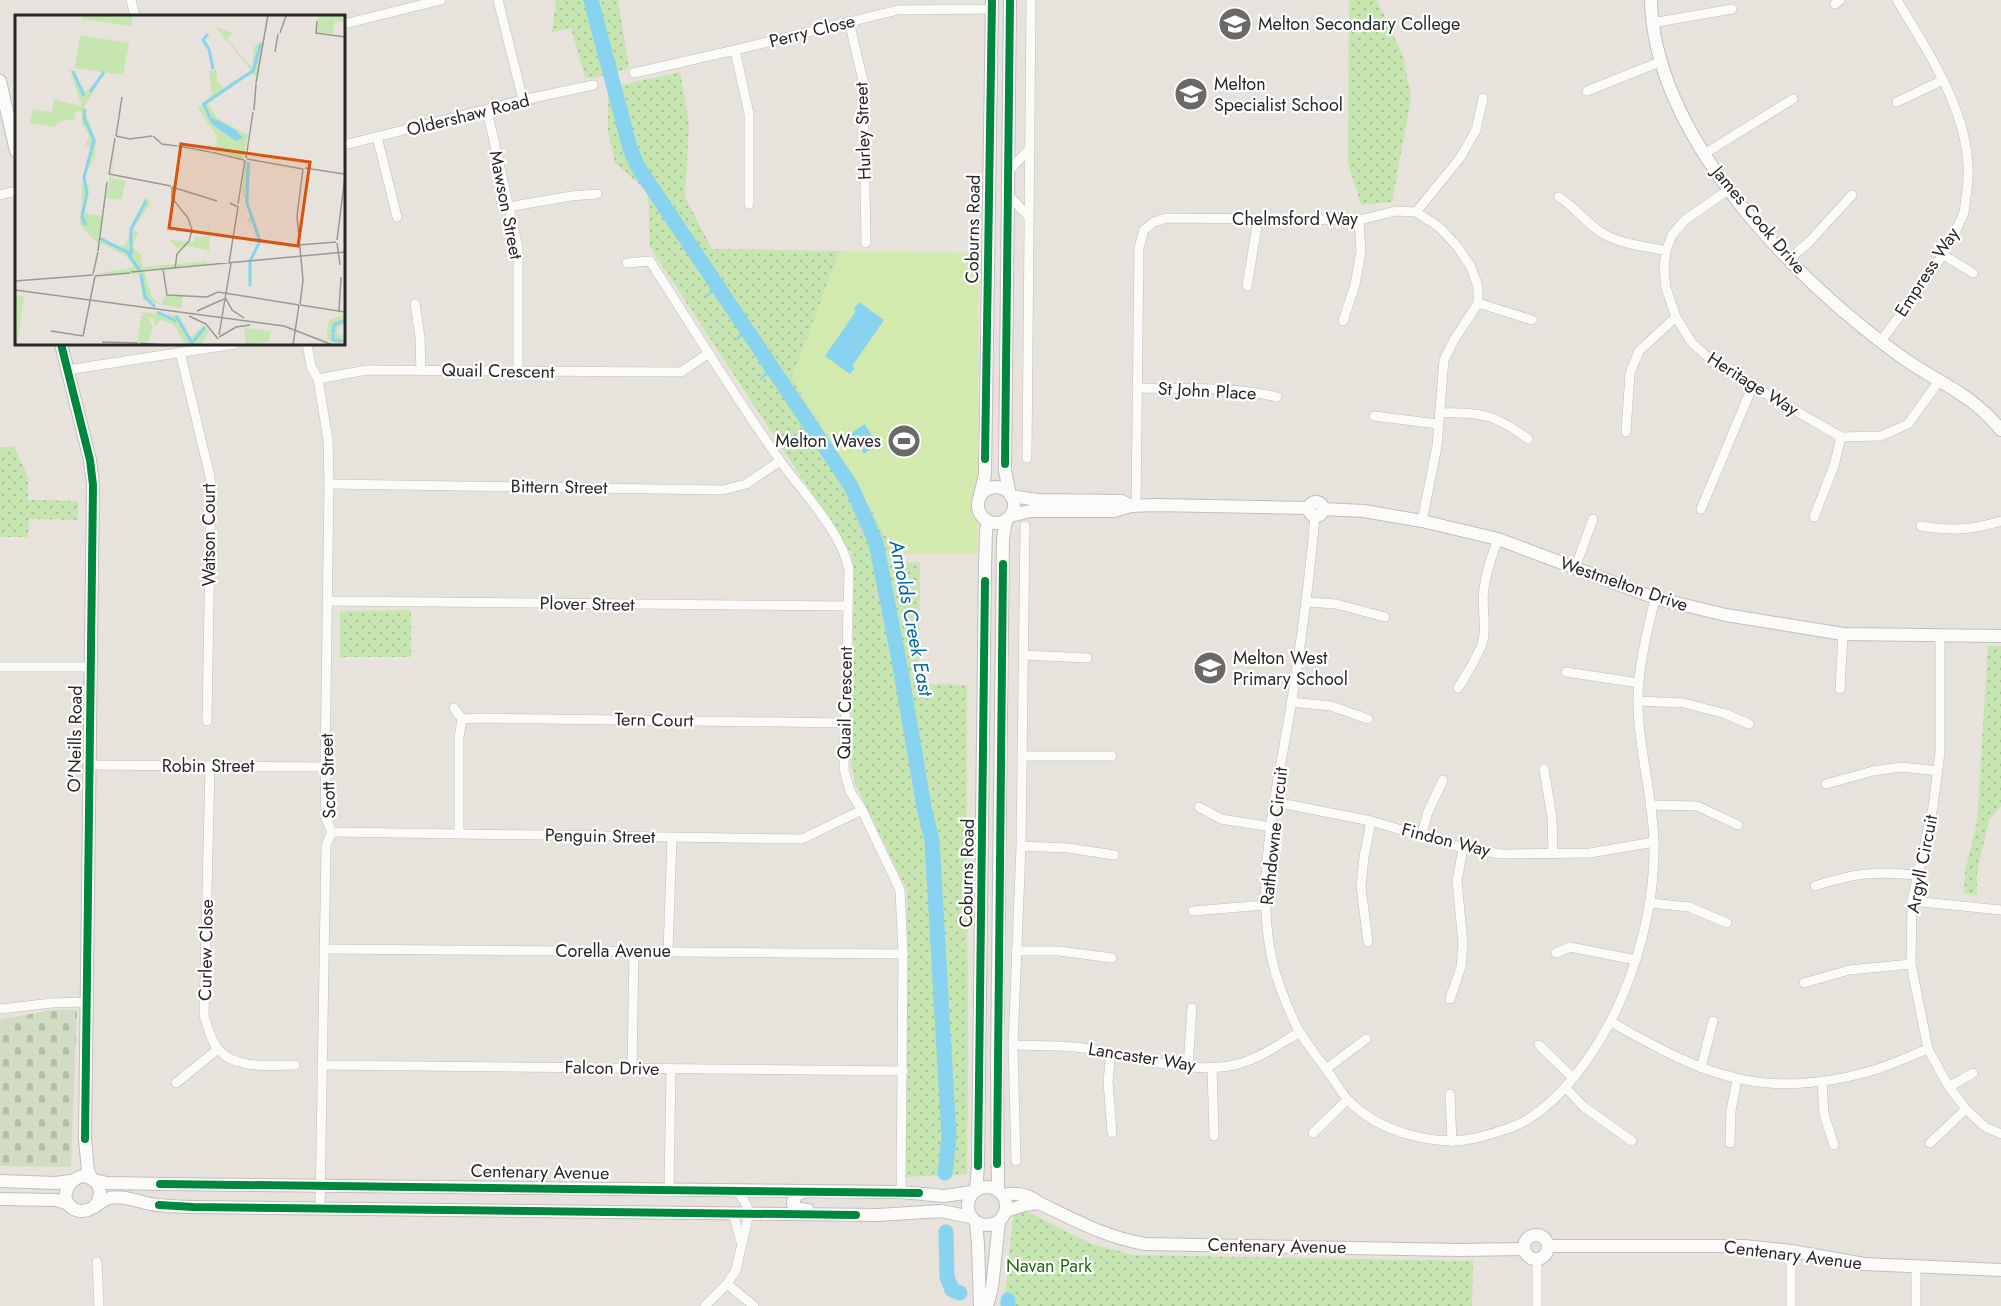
<svg xmlns="http://www.w3.org/2000/svg" width="2001" height="1306" viewBox="0 0 2001 1306" font-family="Jost,sans-serif">
  <style>
    .cemetery { fill: url(#cemetery-stones) }
    .park { fill: url(#park-dots) }
    .pitch { fill: #d3eaae }
    .water { fill: #88d3f0 }
    .lines { fill: none; stroke-linecap: round; stroke-linejoin: round }
    .stream { stroke: #88d3f0; stroke-width: 2 }
    .river { stroke: #88d3f0; stroke-width: 15 }
    .minor-casing { stroke: #c0bebe; stroke-width: 10 }
    .tertiary-casing { stroke: #c0bebe; stroke-width: 14 }
    .minor { stroke: #fbfbfa; stroke-width: 9 }
    .tertiary { stroke: #fbfbfa; stroke-width: 12 }
    .cycleway-casing { stroke: #fff; stroke-width: 11 }
    .cycleway { stroke: #00873e; stroke-width: 8 }
    .labels { text-anchor: middle; dominant-baseline: central; stroke-width: 4.5; stroke-linejoin: round; paint-order: stroke }
    .poi-label { font-size: 18px; fill: #282828; stroke: #fff; text-anchor: start }
    .street-label { font-size: 18px; fill: #282828; stroke: #fff }
    .park-label { font-size: 18px; fill: #236913; stroke: #fff }
    .water-label { font-size: 20px; font-style: italic; fill: #0267a1; stroke: #fff }
    .inset-river { fill: none; stroke: #88d3f0; stroke-width: 3 }
    .inset-road { fill: none; stroke: #9b9894; stroke-width: 1.5 }
    .view { fill: #d5540f; fill-opacity: 0.15; stroke: #d5540f; stroke-width: 3 }
    .inset-edge { fill: none; stroke: #282828; stroke-width: 3 }
  </style>
  <defs>
    <pattern id="cemetery-stones" width="16" height="16" patternUnits="userSpaceOnUse" patternTransform="scale(1.5)"><rect width="16" height="16" fill="#d2dcc2"/><path d="M2 7V4a2 2 0 0 1 4 0v3zM10 15v-3a2 2 0 0 1 4 0v3z" fill="#b4bda7"/></pattern>
    <pattern id="park-dots" width="8" height="8" patternUnits="userSpaceOnUse" patternTransform="scale(1.5)"><rect width="8" height="8" fill="#c6e5b1"/><path d="M2 2h.1M6 6h.1" fill="none" stroke="#aac498" stroke-width="1.8" stroke-linecap="round"/></pattern>
  </defs>
  <rect width="100%" height="100%" fill="#e7e2dc"/>
  <polygon class="cemetery" points="51,1010 77,1010 71,1167 0,1166 0,1020"/>
  <g class="park">
    <polygon points="556,0 618,0 629,68 595,78 585,77 571,28 552,32"/>
    <polygon points="1349,0 1377,0 1403,56 1411,97 1392,202 1361,205 1348,163"/>
    <path d="M680,72L689,124L685,197L712,249L840,251L792,378L869,505L900,563L920,562L919,684L967,685C966,848 969,1011 967,1174L905,1177L907,890L856,786L851,764L854,569L851,553L650,247L648,192L615,163L608,131V88Z"/>
    <polygon points="14,446 28,477 28,500 78,501 78,520 29,519 28,537 0,537 0,448"/>
    <polygon points="411,610 411,657 340,657 340,611"/>
    <polygon points="1988,646 2001,646 2001,806 1989,820 1977,872 1977,895 1964,893 1965,871 1977,823"/>
    <polygon points="1024,1210 1092,1244 1133,1255 1473,1261 1472,1306 1004,1306 1013,1217"/>
  </g>
  <polygon class="pitch" points="840,251 979,253 977,554 899,554 792,378"/>
  <g class="water">
    <polygon points="859,302 884,320 852,366 855,368 850,374 825,356 856,311 854,309"/>
    <polygon points="865,424 877,445 864,454 850,434"/>
  </g>
  <g class="lines">
    <g class="stream">
      <polyline points="706,296 720,287"/>
      <polyline points="737,339 747,329"/>
      <polyline points="780,378 790,383"/>
      <polyline points="761,379 773,367"/>
      <polyline points="806,449 821,440"/>
    </g>
    <g class="river">
      <polyline points="591,0 630,148 638,167 851,486 876,543 899,660 924,807 932,840 949,1137 945,1173"/>
      <polyline points="946,1232 947,1277 952,1290 960,1293"/>
      <polyline points="1008,1306 1008,1300"/>
    </g>
    <defs>
      <g id="minor">
        <polyline points="131,0 135,16"/>
        <polyline points="498,0 523,100"/>
        <polyline points="1835,4 1840,0"/>
        <polyline points="849,21 863,81 866,243"/>
        <polyline points="1652,23 1732,9"/>
        <polyline points="344,24 441,0"/>
        <polyline points="735,50 749,114 749,204"/>
        <polyline points="634,73 735,50 898,10 992,9"/>
        <polyline points="1587,91 1662,61"/>
        <polyline points="1897,102 1943,80"/>
        <polyline points="487,110 518,248 518,372"/>
        <polyline points="377,137 397,217"/>
        <polyline points="344,145 523,100 593,85"/>
        <polyline points="1704,154 1793,99"/>
        <polyline points="1009,171 1030,148"/>
        <polyline points="1728,190 1685,220 1672,235 1666,251 1664,269 1666,288 1676,317 1692,343 1718,366 1841,437 1881,436 1908,424 1939,381"/>
        <polyline points="0,195 16,191"/>
        <polyline points="1009,196 1029,217"/>
        <path d="M1559,197C1575,207 1586,223 1602,233C1620,244 1645,246 1666,251"/>
        <polyline points="508,207 571,196 597,194"/>
        <polyline points="1416,212 1460,158 1476,130 1483,98"/>
        <polyline points="1943,255 1973,273"/>
        <polyline points="1788,260 1809,242 1852,195"/>
        <path d="M627,263L650,261C693,328 735,397 781,462C804,494 841,531 849,570L844,769L850,791L862,810L900,890L903,954L901,1192"/>
        <polyline points="1247,286 1258,220"/>
        <polyline points="1478,303 1532,320"/>
        <polyline points="415,304 420,337 421,370"/>
        <polyline points="1343,321 1355,285 1361,251 1359,220"/>
        <path d="M1881,341C1910,301 1944,261 1963,215C1965,210 1965,203 1966,197C1979,126 1932,59 1897,0"/>
        <polyline points="307,344 311,366 318,379 328,440 329,484 325,767 326,819 332,832 326,845 320,1209"/>
        <polyline points="180,352 209,472 211,485 207,721"/>
        <polyline points="67,370 235,344"/>
        <polyline points="318,379 367,370 681,372 709,353"/>
        <path d="M1137,388C1183,389 1232,386 1277,397"/>
        <path d="M1439,413C1480,412 1495,414 1528,439"/>
        <polyline points="1374,416 1438,424"/>
        <polyline points="1626,432 1630,373 1639,351 1676,317"/>
        <polyline points="1027,458 1031,0"/>
        <polyline points="329,484 723,490 746,484 780,461"/>
        <polyline points="1136,506 1139,248 1144,230 1154,222 1166,218 1359,220 1396,211 1416,212 1439,227 1457,246 1471,267 1478,287 1478,303 1454,340 1444,360 1437,446 1422,521"/>
        <polyline points="1701,509 1753,385"/>
        <path d="M1315,515C1310,579 1301,642 1291,706C1277,791 1249,900 1279,984C1285,1000 1292,1020 1301,1034C1311,1050 1323,1064 1333,1079C1338,1086 1343,1095 1349,1101C1379,1132 1435,1147 1476,1138C1491,1134 1507,1130 1521,1123C1568,1098 1606,1037 1625,990C1644,942 1655,895 1654,843C1653,797 1639,752 1638,706C1637,670 1647,633 1655,598"/>
        <polyline points="1814,517 1834,466 1841,437"/>
        <path d="M1921,526C1951,531 1971,530 2001,521"/>
        <polyline points="1575,568 1593,519"/>
        <polyline points="327,601 847,606"/>
        <polyline points="1307,602 1336,604 1385,617"/>
        <polyline points="1940,636 1940,752 1933,807 1912,901 1911,964 1928,1049 1949,1087 1966,1109 1985,1127 2001,1134"/>
        <polyline points="1023,655 1087,658"/>
        <polyline points="0,667 91,667"/>
        <polyline points="1566,672 1639,683"/>
        <path d="M1458,688C1467,673 1478,658 1483,641C1487,624 1481,607 1484,589C1486,572 1492,555 1498,539"/>
        <polyline points="1840,689 1843,634"/>
        <polyline points="1638,701 1684,703 1726,714 1749,724"/>
        <polyline points="1291,702 1331,706 1368,719"/>
        <polyline points="454,708 462,719"/>
        <polyline points="1022,756 1112,756"/>
        <polyline points="90,765 325,767"/>
        <path d="M210,766L204,1016C208,1027 211,1042 219,1050C237,1070 271,1065 295,1065"/>
        <polyline points="1544,769 1552,818 1553,854"/>
        <polyline points="1826,784 1873,771 1902,767 1938,771"/>
        <polyline points="1275,802 1371,821 1463,848 1502,854 1590,853 1654,842"/>
        <polyline points="1650,805 1697,806 1738,825"/>
        <polyline points="1199,807 1221,819 1271,827"/>
        <polyline points="332,832 802,839 862,810"/>
        <polyline points="459,834 459,737 462,719 480,718 846,723"/>
        <polyline points="1421,836 1428,812 1443,780"/>
        <polyline points="1021,846 1068,848 1114,855"/>
        <path d="M1815,886C1854,873 1875,871 1916,875"/>
        <polyline points="1912,901 2001,910"/>
        <polyline points="1651,903 1689,907 1727,923"/>
        <polyline points="1193,911 1265,905"/>
        <polyline points="1368,942 1361,887 1364,857 1371,821"/>
        <polyline points="324,949 903,954"/>
        <polyline points="668,951 672,838"/>
        <polyline points="1016,951 1059,951 1112,958"/>
        <polyline points="1556,953 1570,947 1636,960"/>
        <polyline points="1804,983 1849,970 1911,964"/>
        <polyline points="1450,999 1461,967 1463,944 1457,881 1463,848"/>
        <polyline points="0,1009 52,1003 86,1002"/>
        <path d="M1611,1022C1651,1044 1691,1068 1736,1078C1776,1088 1824,1084 1863,1073C1885,1068 1907,1057 1928,1049"/>
        <path d="M1013,1045C1036,1046 1060,1045 1083,1048C1128,1055 1188,1075 1234,1065C1258,1060 1279,1044 1300,1032"/>
        <polyline points="1539,1045 1573,1078"/>
        <polyline points="1111,1053 1108,1081 1112,1133"/>
        <polyline points="322,1065 903,1071"/>
        <polyline points="1188,1066 1192,1008"/>
        <polyline points="1212,1067 1214,1136"/>
        <polyline points="1701,1068 1713,1021"/>
        <polyline points="632,1069 634,951"/>
        <polyline points="1326,1069 1366,1039"/>
        <polyline points="1822,1081 1824,1114 1834,1145"/>
        <polyline points="176,1083 218,1049"/>
        <polyline points="1565,1087 1584,1107 1632,1141"/>
        <polyline points="1949,1087 1973,1073"/>
        <polyline points="1450,1094 1452,1142"/>
        <polyline points="1313,1133 1347,1100"/>
        <polyline points="1730,1143 1731,1111 1737,1079"/>
        <polyline points="1930,1143 1966,1109"/>
        <polyline points="1016,1161 1013,1045 1021,846 1025,526"/>
        <polyline points="669,1189 671,1069"/>
        <polyline points="733,1213 741,1242"/>
        <polyline points="97,1262 99,1306"/>
        <polyline points="727,1284 754,1306"/>
        <polyline points="705,1306 727,1284 736,1270 749,1213 747,1206 738,1191"/>
        <polyline points="1537,1306 1537,1259"/>
        <polyline points="1791,1306 1791,1251"/>
        <polyline points="1916,1306 1916,1266"/>
      </g>
      <g id="tertiary">
        <path d="M1651,0C1654,137 1797,283 1903,358C1940,384 1971,393 2001,430"/>
        <polyline points="0,81 16,151"/>
        <polyline points="61,344 90,460 93,485 85,1139 88,1171 92,1179"/>
        <circle cx="996" cy="505" r="18"/>
        <polyline points="980,495 985,475 992,0"/>
        <polyline points="1010,495 1005,471 1010,0"/>
        <polyline points="1011,496 1038,500 1122,501 1131,506"/>
        <circle cx="1316" cy="509" r="7"/>
        <polyline points="1323,509 1364,511 1422,521 1498,539 1655,598 1726,615 1843,634 2001,636"/>
        <polyline points="1010,516 1030,511 1114,511 1131,506 1155,505 1310,508"/>
        <polyline points="94,1180 107,1183 167,1184 901,1192 944,1196 972,1192"/>
        <polyline points="0,1181 56,1183 70,1181"/>
        <circle cx="987" cy="1206" r="19"/>
        <polyline points="976,1190 978,1166 985,565 986,531 988,522"/>
        <polyline points="998,1190 997,1060 1003,539 1006,520"/>
        <polyline points="808,1191 797,1194 793,1202 794,1208 808,1210"/>
        <path d="M1004,1195C1017,1192 1028,1194 1039,1203C1075,1220 1105,1237 1145,1244L1459,1250L1524,1249"/>
        <polyline points="0,1199 56,1200 69,1204"/>
        <path d="M94,1207C105,1194 100,1178 82,1176C67,1180 57,1202 76,1210C90,1215 98,1201 110,1198C126,1195 140,1203 156,1205C168,1206 180,1207 193,1207L878,1215L941,1211L971,1217"/>
        <polyline points="1006,1211 1024,1205 1039,1203"/>
        <polyline points="976,1222 978,1244 980,1306"/>
        <circle cx="1536" cy="1247" r="12"/>
        <polyline points="1548,1246 1744,1246 1791,1251 1864,1264 2001,1270"/>
        <polyline points="987,1306 992,1288 999,1222"/>
      </g>
    </defs>
    <use href="#minor" class="minor-casing"/>
    <use href="#tertiary" class="tertiary-casing"/>
    <use href="#minor" class="minor"/>
    <use href="#tertiary" class="tertiary"/>
    <defs>
      <g id="cycleway">
        <polyline points="61,344 90,460 93,485 85,1139"/>
        <polyline points="985,459 992,0"/>
        <polyline points="1005,464 1010,0"/>
        <polyline points="997,1164 1003,564"/>
        <polyline points="978,1166 985,581"/>
        <polyline points="160,1184 919,1193"/>
        <polyline points="159,1205 193,1207 856,1215"/>
      </g>
    </defs>
    <use href="#cycleway" class="cycleway-casing"/>
    <use href="#cycleway" class="cycleway"/>
  </g>
  <defs>
    <symbol id="school-disc" viewBox="-11 -11 22 22"><circle r="9.5" fill="#6b6967" stroke="#fff"/><path d="M0-5L7-2L0 1L-7-2ZM-4 1L0 2.5L4 1V4Q0 6-4 4Z" fill="#fff"/></symbol>
    <symbol id="stadium-disc" viewBox="-11 -11 22 22"><circle r="9.5" fill="#6b6967" stroke="#fff"/><path d="M0-5a6.5 5 0 1 0 0 10a6.5 5 0 1 0 0-10ZM-3.5-1.8h7v3.6h-7Z" fill="#fff"/></symbol>
  </defs>
  <g fill-rule="evenodd">
    <use href="#school-disc" x="1216" y="5" width="38" height="38"/>
    <use href="#school-disc" x="1172" y="75" width="38" height="38"/>
    <use href="#stadium-disc" x="885" y="422" width="38" height="38"/>
    <use href="#school-disc" x="1191" y="649" width="38" height="38"/>
  </g>
  <g class="labels">
    <g class="poi-label">
      <text x="1258" y="24">Melton Secondary College</text>
      <text x="1214" y="84">Melton<tspan x="1214" dy="21">Specialist School</tspan></text>
      <text x="881" y="441" text-anchor="end">Melton Waves</text>
      <text x="1233" y="658">Melton West<tspan x="1233" dy="21">Primary School</tspan></text>
    </g>
    <g class="street-label">
      <text transform="translate(812 31) rotate(-14)">Perry Close</text>
      <text transform="translate(468 115) rotate(-14)">Oldershaw Road</text>
      <text transform="translate(863 131) rotate(-92)">Hurley Street</text>
      <text transform="translate(506 205) rotate(79)">Mawson Street</text>
      <text x="1295" y="219">Chelmsford Way</text>
      <text transform="translate(1759 220) rotate(50)">James Cook Drive</text>
      <text transform="translate(973 229) rotate(-89)">Coburns Road</text>
      <text transform="translate(1927 272) rotate(-57)">Empress Way</text>
      <text transform="translate(498 371) rotate(1)">Quail Crescent</text>
      <text transform="translate(1753 384) rotate(32)">Heritage Way</text>
      <text transform="translate(1207 391) rotate(3)">St John Place</text>
      <text transform="translate(559 487) rotate(1)">Bittern Street</text>
      <text transform="translate(209 535) rotate(-90)">Watson Court</text>
      <text transform="translate(1624 584) rotate(19)">Westmelton Drive</text>
      <text transform="translate(587 604) rotate(1)">Plover Street</text>
      <text transform="translate(845 703) rotate(-89)">Quail Crescent</text>
      <text transform="translate(654 720) rotate(1)">Tern Court</text>
      <text transform="translate(75 739) rotate(-89)">O'Neills Road</text>
      <text x="208" y="766">Robin Street</text>
      <text transform="translate(328 776) rotate(-92)">Scott Street</text>
      <text transform="translate(600 836) rotate(1)">Penguin Street</text>
      <text transform="translate(1274 836) rotate(-84)">Rathdowne Circuit</text>
      <text transform="translate(1446 840) rotate(14)">Findon Way</text>
      <text transform="translate(1922 864) rotate(-79)">Argyll Circuit</text>
      <text transform="translate(967 873) rotate(-89)">Coburns Road</text>
      <text transform="translate(206 950) rotate(-89)">Curlew Close</text>
      <text x="613" y="951">Corella Avenue</text>
      <text transform="translate(1142 1057) rotate(9)">Lancaster Way</text>
      <text transform="translate(612 1068) rotate(1)">Falcon Drive</text>
      <text transform="translate(540 1172) rotate(1)">Centenary Avenue</text>
      <text transform="translate(1277 1246) rotate(1)">Centenary Avenue</text>
      <text transform="translate(1793 1255) rotate(7)">Centenary Avenue</text>
    </g>
    <g class="park-label">
      <text x="1049" y="1266">Navan Park</text>
    </g>
    <g class="water-label">
      <text transform="translate(911 618) rotate(79)">Arnolds Creek East</text>
    </g>
  </g>
  <g transform="translate(15 15)">
    <rect width="330" height="330" fill="#e7e2dc"/>
    <path d="M68,0H118L116,11L67,4ZM65,20L114,28L108,60L60,53ZM0,280L9,282L2,330H0ZM150,280L167,281V293L146,290ZM133,300L138,314L134,325L123,327L126,301Z" fill="#c6e5b1"/>
    <path d="M304,0H330V8L320,6L318,19L302,17ZM200,12L218,18L212,24L237,53L239,32L249,25L242,62L238,57L230,63L235,54ZM54,52L71,77L90,57L69,92L81,127L80,142L71,158L76,133L69,131L74,121L67,109V97L60,96V106L50,105L38,112L15,108L18,94L37,97L39,84L67,92ZM201,55L203,68L209,73L218,66L228,64L193,89L202,103L233,120L228,144L200,136L202,122L183,93L197,79L194,56ZM102,123L96,163L111,166L106,185L91,183ZM231,147H236L233,188L245,220H240V209L231,207L236,200L227,178ZM68,158L74,174L70,198L87,201L83,229L65,210ZM133,183L135,189L118,214L123,217L117,232L126,240L127,252L192,246V249L129,256L137,282L146,290L128,285L124,259H80L119,252L111,241L85,228L86,222L105,232L111,228L129,184ZM195,206L194,236L173,231L164,234L154,225L178,227L180,222H192ZM123,297L164,301L176,322L189,310L194,316L186,330H171L159,310L146,305L140,311L138,304ZM328,297L330,309L323,312L322,319L330,322V330H325L313,325L312,314L315,304L327,301ZM229,313L256,316L254,326L231,330Z" fill="#c6e5b1"/>
    <path d="M198,103L219,114L228,123L221,126L198,110L194,104Z" fill="#88d3f0"/>
    <path class="inset-river" d="M193,19L188,25L194,34M194,34L198,54M58,56L69,81M227,63L238,56L246,28M75,77L89,57M70,94L69,103L79,125L69,162L72,178L67,202L71,210M195,103L189,89L227,63M233,147L232,188L245,226L235,246V271M84,223L112,237L125,256M116,240V214L131,186M126,259L130,282L140,292M142,297L161,306M161,301L178,330M318,318L319,310L330,305M318,319V325L330,326M178,327L190,312"/>
    <path class="inset-road" d="M302,6L301,18L330,22M265,18L271,1M260,37L263,19M241,68L253,0M239,95L241,69M101,121L107,82M101,121L115,124L137,121M138,121L147,129L162,131M163,131L195,137M196,137L229,145M231,143L238,97M232,144L288,154M290,153L329,159M94,159L156,171M94,159L100,123M157,172V183L173,203L177,215L174,226L162,239L160,254M157,172L202,186M223,189L230,145M322,225L330,161M322,228L325,250M284,230L321,227M83,236L92,167M214,248L223,192L215,188M148,254L152,280L192,282L203,277L284,290M116,257L330,237M78,259L83,237M80,261L115,258M0,266L78,260M0,275L269,311L318,330M210,282L217,295L229,303M285,289L288,265L282,201L288,154M285,290L330,297M182,296L209,284M324,296L326,262M174,301L191,309L203,324M36,316L68,321M204,320L216,248M68,321L80,261M204,322L221,312L235,310M87,327L123,328M125,328L150,330M278,330L284,290"/>
    <path class="view" d="M166,129L295,147L283,231L154,213Z"/>
    <rect width="330" height="330" class="inset-edge"/>
  </g>
</svg>
